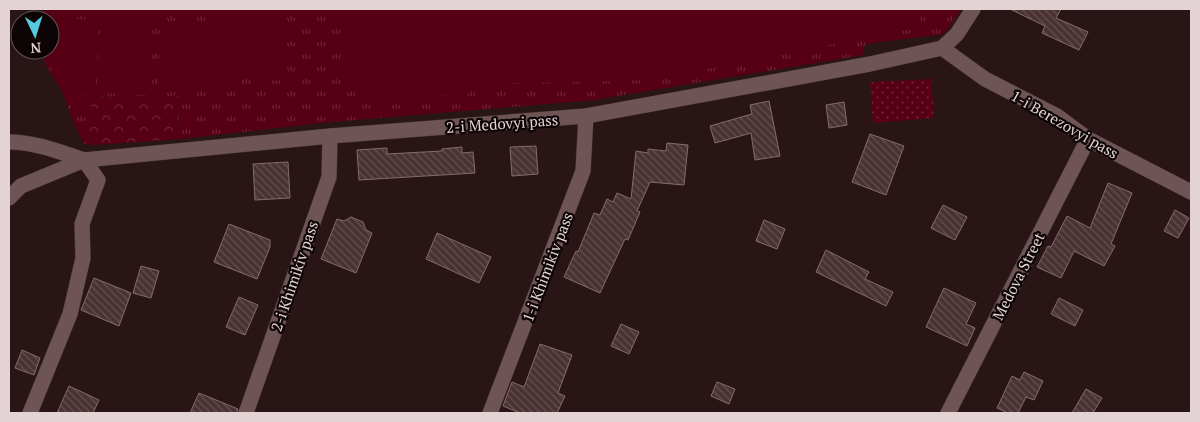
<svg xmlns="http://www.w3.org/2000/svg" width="1200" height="422" viewBox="0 0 1200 422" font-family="'PT Serif',serif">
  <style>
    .grass { fill: url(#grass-tufts) }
    .forest { fill: url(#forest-crowns) }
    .park { fill: url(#park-dots) }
    .garden { fill: #570015 }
    .building { fill: url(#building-back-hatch); stroke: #866b6b }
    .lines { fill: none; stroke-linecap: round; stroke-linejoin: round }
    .minor-casing { stroke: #403031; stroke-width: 16 }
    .minor { stroke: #6e5454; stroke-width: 15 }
    .labels { text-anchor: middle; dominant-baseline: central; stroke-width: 4.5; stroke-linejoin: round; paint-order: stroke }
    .street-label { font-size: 15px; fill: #e3d3d4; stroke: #0c0405 }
  </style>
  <defs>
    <pattern id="grass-tufts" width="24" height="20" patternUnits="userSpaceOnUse" patternTransform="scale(1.25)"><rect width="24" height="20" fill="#570015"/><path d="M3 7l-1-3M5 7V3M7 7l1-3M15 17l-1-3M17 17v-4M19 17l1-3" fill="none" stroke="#6f2436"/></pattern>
    <pattern id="forest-crowns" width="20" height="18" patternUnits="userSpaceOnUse" patternTransform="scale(1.25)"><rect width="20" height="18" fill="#570015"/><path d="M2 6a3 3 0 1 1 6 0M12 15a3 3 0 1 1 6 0" fill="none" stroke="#6f2436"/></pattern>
    <pattern id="park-dots" width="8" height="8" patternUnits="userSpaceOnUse" patternTransform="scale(1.25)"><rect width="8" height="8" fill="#570015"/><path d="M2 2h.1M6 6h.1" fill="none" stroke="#6f2436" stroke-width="1.8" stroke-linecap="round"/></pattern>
    <pattern id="building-back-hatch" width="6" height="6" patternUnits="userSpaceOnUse" patternTransform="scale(1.25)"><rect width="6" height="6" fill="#4a3233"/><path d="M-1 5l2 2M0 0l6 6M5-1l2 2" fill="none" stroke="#644f50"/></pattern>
  </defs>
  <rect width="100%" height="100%" fill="#2a1516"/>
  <path class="grass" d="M43,9H961L944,34L865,44L863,55L594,100L331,122L179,139L178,96L145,99L95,96L89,132L93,145L84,144C76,128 69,113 64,96C57,78 46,74 42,50H50V20H42Z"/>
  <path class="forest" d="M178,95L179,139L93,145C87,127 87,113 95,96L145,99Z"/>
  <polygon class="park" points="931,79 934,118 873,123 870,82"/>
  <g class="garden">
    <polygon points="101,9 150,10 147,95 98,93"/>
    <polygon points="210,9 283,9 283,80 266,81 265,75 241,73 234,89 158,92 161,22 209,21"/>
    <polygon points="341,9 920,9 921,27 651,80 469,84 468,95 371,97 371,91 342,89"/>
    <polygon points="46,16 98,21 95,96 64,95 52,72 48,50 50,50 50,20 46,20"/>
  </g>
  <g class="building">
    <polygon points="1010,9 1061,9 1056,18 1088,32 1079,50 1042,33 1045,26"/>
    <polygon points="769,101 780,156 755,160 751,133 715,143 710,126 752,114 750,105"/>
    <polygon points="844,102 847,125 829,128 826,105"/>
    <polygon points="870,134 904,146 886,195 852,182"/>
    <polygon points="667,143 688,145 684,185 650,182 637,211 640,212 628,240 625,239 600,293 564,277 576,251 578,252 594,213 600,215 607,199 613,202 617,193 631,199 636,151 648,153 648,149 666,151"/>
    <polygon points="536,146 538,174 512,176 510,147"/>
    <polygon points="462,147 462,153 473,152 475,173 359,180 357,150 387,148 387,154 442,151 442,149"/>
    <polygon points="288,162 290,198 255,200 253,164"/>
    <polygon points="1108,183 1132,193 1111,244 1115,246 1104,266 1074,251 1061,278 1037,267 1048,246 1051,247 1067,216 1090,228"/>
    <polygon points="943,205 967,217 955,240 931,228"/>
    <polygon points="1175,210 1189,218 1178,238 1164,231"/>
    <polygon points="351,217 363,222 366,230 372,233 356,273 321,259 337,219 344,221"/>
    <polygon points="764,220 785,229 777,249 756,241"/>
    <polygon points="229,224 270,240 270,247 257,279 214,262"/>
    <polygon points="437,233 491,257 479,283 426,259"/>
    <polygon points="826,250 869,272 865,279 893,292 886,306 816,272"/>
    <polygon points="141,266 159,271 151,298 133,293"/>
    <polygon points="94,278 131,293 119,326 81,310"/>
    <polygon points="944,288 976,303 966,324 975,328 967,346 926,327"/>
    <polygon points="239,297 258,305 245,335 226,327"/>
    <polygon points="1059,298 1083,310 1075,326 1051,314"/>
    <polygon points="621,324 639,332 629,354 611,346"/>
    <polygon points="540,344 572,355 558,393 565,396 557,413 520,413 503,406 512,382 524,387"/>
    <polygon points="22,350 40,358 34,375 15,368"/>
    <polygon points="1024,372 1043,381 1034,400 1026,397 1018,413 1008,413 997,408 1012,376 1020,380"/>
    <polygon points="717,382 735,389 729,404 711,396"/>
    <polygon points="69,386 99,400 93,413 57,413"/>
    <polygon points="1086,389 1102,398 1093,413 1072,413"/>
    <polygon points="199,393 238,409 237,413 190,413"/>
  </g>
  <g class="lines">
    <defs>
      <g id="minor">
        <polyline points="942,48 985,79 1057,116 1088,139 1191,192"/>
        <path d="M9,142C35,142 60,152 84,160L330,136L586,116L870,64L942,48L957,34L973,9"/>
        <polyline points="9,198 21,186 84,160"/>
        <polyline points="30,413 70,314 83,258 82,224 98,180 84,160"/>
        <polyline points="246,413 329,177 330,136"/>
        <polyline points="490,413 583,171 586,116"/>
        <polyline points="948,413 1088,139"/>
      </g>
    </defs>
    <use href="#minor" class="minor-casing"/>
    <use href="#minor" class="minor"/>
  </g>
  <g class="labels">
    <g class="street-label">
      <text transform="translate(502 123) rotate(-4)">2-i Medovyi pass</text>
      <text transform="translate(1065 124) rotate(30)">1-i Berezovyi pass</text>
      <text transform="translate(547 267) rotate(-69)">1-i Khimikiv pass</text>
      <text transform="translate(294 276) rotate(-71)">2-i Khimikiv pass</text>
      <text transform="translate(1018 276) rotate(-63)">Medova Street</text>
    </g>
  </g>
  <rect width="1200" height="422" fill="none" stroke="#e3d3d4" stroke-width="20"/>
  <g transform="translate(35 35) rotate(176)"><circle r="24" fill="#0c0405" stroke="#625758"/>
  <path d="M0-4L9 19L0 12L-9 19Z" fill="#54cade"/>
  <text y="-8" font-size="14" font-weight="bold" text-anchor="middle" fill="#e3d3d4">N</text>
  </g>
</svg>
